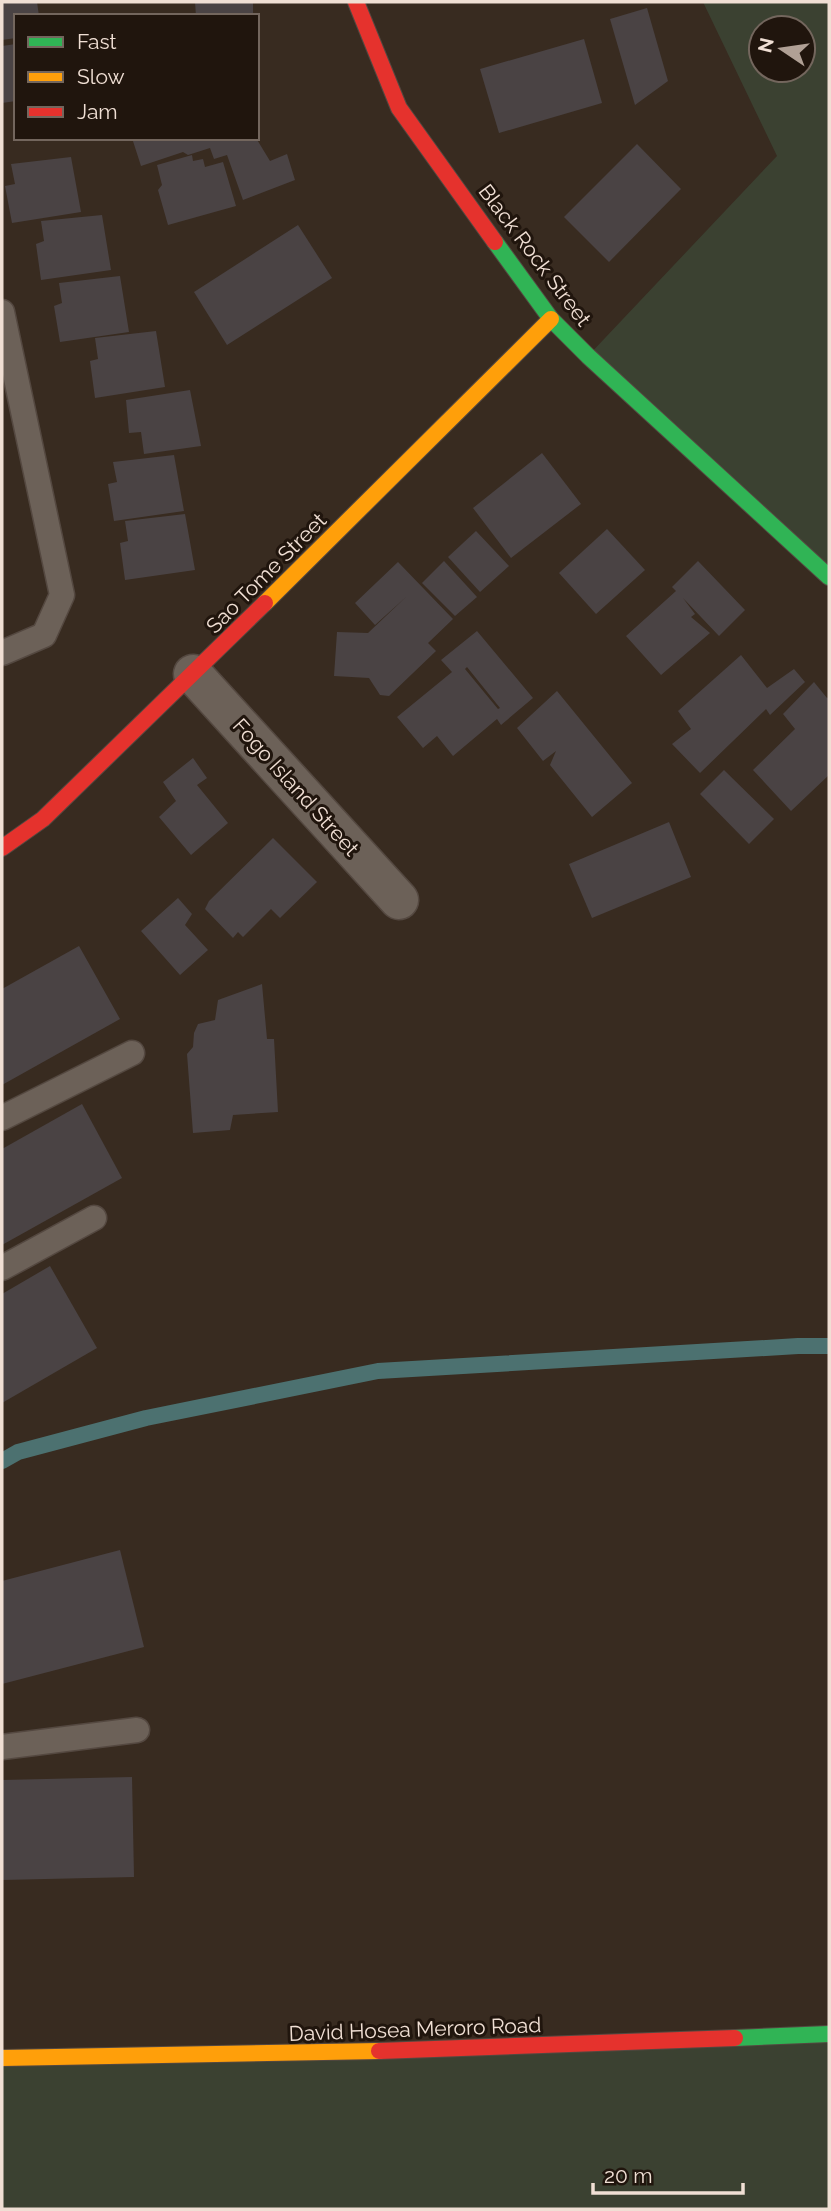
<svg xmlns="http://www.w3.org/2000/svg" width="831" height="2211" viewBox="0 0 831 2211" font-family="Raleway,sans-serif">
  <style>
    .green { fill: #3b4131; fill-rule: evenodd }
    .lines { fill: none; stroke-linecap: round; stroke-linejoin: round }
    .stream { stroke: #4c7170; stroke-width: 16 }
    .building { fill: #4a4344; fill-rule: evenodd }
    .lane-casing { stroke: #544840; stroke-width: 27 }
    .street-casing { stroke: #544840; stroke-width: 41 }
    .fast-casing { stroke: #544840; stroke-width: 18 }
    .slow-casing { stroke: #544840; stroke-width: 18 }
    .jam-casing { stroke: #544840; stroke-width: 18 }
    .lane { stroke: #6c6158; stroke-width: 24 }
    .street { stroke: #6c6158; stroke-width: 38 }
    .fast { stroke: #30b455; stroke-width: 16 }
    .slow { stroke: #ff9f0a; stroke-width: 16 }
    .jam { stroke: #e5322d; stroke-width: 16 }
    .labels { text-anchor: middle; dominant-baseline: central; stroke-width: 6; stroke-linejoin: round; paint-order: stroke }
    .street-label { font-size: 21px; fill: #f0dfd4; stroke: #20150d }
  </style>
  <rect width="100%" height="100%" fill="#382b20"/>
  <g class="green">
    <path d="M703,2H829V577L588,356L777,156ZM761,28H803V70H761Z"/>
    <polygon points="829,2032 829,2209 2,2209 2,2058"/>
  </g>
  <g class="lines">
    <polyline class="stream" points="2,1461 18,1452 146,1418 378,1371 798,1346 829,1346"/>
  </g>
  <g class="building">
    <polygon points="2,2 37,2 39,16 16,16 16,38 2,40"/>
    <polygon points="195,2 253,2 253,16 196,16"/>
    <polygon points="647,8 668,81 635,105 610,19"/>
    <polygon points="584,39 602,103 499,133 480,69"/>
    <polygon points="16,44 16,101 2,103 2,46"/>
    <polygon points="132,138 256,138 270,161 287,154 295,180 243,200 227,155 214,159 210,148 188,155 183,152 141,166"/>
    <polygon points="637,144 681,189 609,262 564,217"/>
    <polygon points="192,155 193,161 203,159 205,167 223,162 236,206 168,225 158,190 162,185 157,165"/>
    <polygon points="71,157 81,212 12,223 5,186 15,184 11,164"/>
    <polygon points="102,215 111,270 41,280 36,244 44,241 41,221"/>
    <polygon points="298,225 332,278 227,345 194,292"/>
    <polygon points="120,276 129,332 60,342 54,306 62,303 59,283"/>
    <polygon points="156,331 165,387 95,398 90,361 98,359 95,338"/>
    <polygon points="190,390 201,446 144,454 141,432 129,433 126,400"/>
    <polygon points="542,453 581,504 511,558 473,508"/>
    <polygon points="174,455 184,511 114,521 108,484 117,482 113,462"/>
    <polygon points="185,514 195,570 125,580 120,543 128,541 125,521"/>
    <polygon points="607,529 645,570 596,614 559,573"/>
    <polygon points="476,531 509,566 480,592 448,557"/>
    <polygon points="444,561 477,597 455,616 422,583"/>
    <polygon points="698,561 745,610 719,636 683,598 695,614 691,617 710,633 661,675 626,636 676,591 672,587"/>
    <polygon points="398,562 453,619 428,643 436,651 389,696 380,695 369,678 334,676 337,632 368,633 406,597 375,625 355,603"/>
    <path d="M477,631L533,698L501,725L497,719L453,756L437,736L423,748L397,717L452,672L441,660ZM467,667L500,708L498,709L465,669Z"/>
    <polygon points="741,655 767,688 794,669 805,682 770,715 766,709 700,773 672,744 691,729 678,711"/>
    <polygon points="814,682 827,698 829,697 829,775 791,811 753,770 795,729 783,714"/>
    <polygon points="557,691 632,783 592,817 550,765 556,751 543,761 517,728"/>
    <polygon points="193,758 207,778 197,785 228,823 191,855 159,817 176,801 163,782"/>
    <polygon points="724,770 774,819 749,844 700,794"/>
    <polygon points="669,822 691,877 592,918 569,864"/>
    <polygon points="273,838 317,882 280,918 271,909 243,937 238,932 233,938 205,909 209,901"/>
    <polygon points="178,898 192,914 185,925 208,950 180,975 141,931"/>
    <polygon points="79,946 120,1019 2,1085 2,989"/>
    <polygon points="262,984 267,1039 274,1039 278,1112 233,1115 230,1130 193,1133 187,1054 193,1047 194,1033 198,1024 215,1020 218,1000"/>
    <polygon points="82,1104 122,1178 2,1245 2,1149"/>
    <polygon points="50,1266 97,1348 2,1403 2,1294"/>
    <polygon points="120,1550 144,1647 2,1684 2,1581"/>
    <polygon points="132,1777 134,1877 2,1880 2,1780"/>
  </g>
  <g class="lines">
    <defs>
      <g id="lane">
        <polyline points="2,312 62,595 44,635 2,653"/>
        <polyline points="2,1118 132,1053"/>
        <polyline points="2,1268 94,1218"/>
        <polyline points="2,1747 137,1730"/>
      </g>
      <polyline id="street" points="193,674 399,900"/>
      <g id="fast">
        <polyline points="495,242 551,319 588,356 829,577"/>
        <polyline points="735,2038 829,2034"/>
      </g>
      <g id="slow">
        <polyline points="265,603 551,319"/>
        <polyline points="2,2058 379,2051"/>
      </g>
      <g id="jam">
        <polyline points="356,2 399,108 495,242"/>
        <polyline points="2,848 43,819 265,603"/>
        <polyline points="379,2051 735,2038"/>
      </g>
    </defs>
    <use href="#lane" class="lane-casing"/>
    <use href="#street" class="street-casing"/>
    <use href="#fast" class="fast-casing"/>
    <use href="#slow" class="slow-casing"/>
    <use href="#jam" class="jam-casing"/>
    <use href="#lane" class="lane"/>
    <use href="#street" class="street"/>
    <use href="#fast" class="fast"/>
    <use href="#slow" class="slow"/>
    <use href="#jam" class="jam"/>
  </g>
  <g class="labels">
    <g class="street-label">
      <text transform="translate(535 255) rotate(53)">Black Rock Street</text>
      <text transform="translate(266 573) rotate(-45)">Sao Tome Street</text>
      <text transform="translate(296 787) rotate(48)">Fogo Island Street</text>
      <text transform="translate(415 2029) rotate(-2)">David Hosea Meroro Road</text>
    </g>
  </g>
  <rect width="831" height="2211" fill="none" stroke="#f0dfd4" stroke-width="7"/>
  <rect x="14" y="14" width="245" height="126" fill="#20150d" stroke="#73665d" stroke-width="2"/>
  <rect x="28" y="37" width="35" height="10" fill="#30b455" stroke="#73665d" stroke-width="2"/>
  <text x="77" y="49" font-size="21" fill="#f0dfd4">Fast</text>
  <rect x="28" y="72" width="35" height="10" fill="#ff9f0a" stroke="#73665d" stroke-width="2"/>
  <text x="77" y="84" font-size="21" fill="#f0dfd4">Slow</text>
  <rect x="28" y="107" width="35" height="10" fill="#e5322d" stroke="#73665d" stroke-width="2"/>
  <text x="77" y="119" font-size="21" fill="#f0dfd4">Jam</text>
  <g transform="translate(782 49) rotate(283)"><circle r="33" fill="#20150d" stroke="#73665d" stroke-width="2"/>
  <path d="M0-5L12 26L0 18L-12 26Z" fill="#b0a095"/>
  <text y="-10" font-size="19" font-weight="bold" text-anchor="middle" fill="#f0dfd4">N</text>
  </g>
  <path d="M593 2183v10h150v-10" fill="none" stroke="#f0dfd4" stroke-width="3.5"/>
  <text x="604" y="2183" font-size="21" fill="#f0dfd4" stroke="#20150d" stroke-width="5" paint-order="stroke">20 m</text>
</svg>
